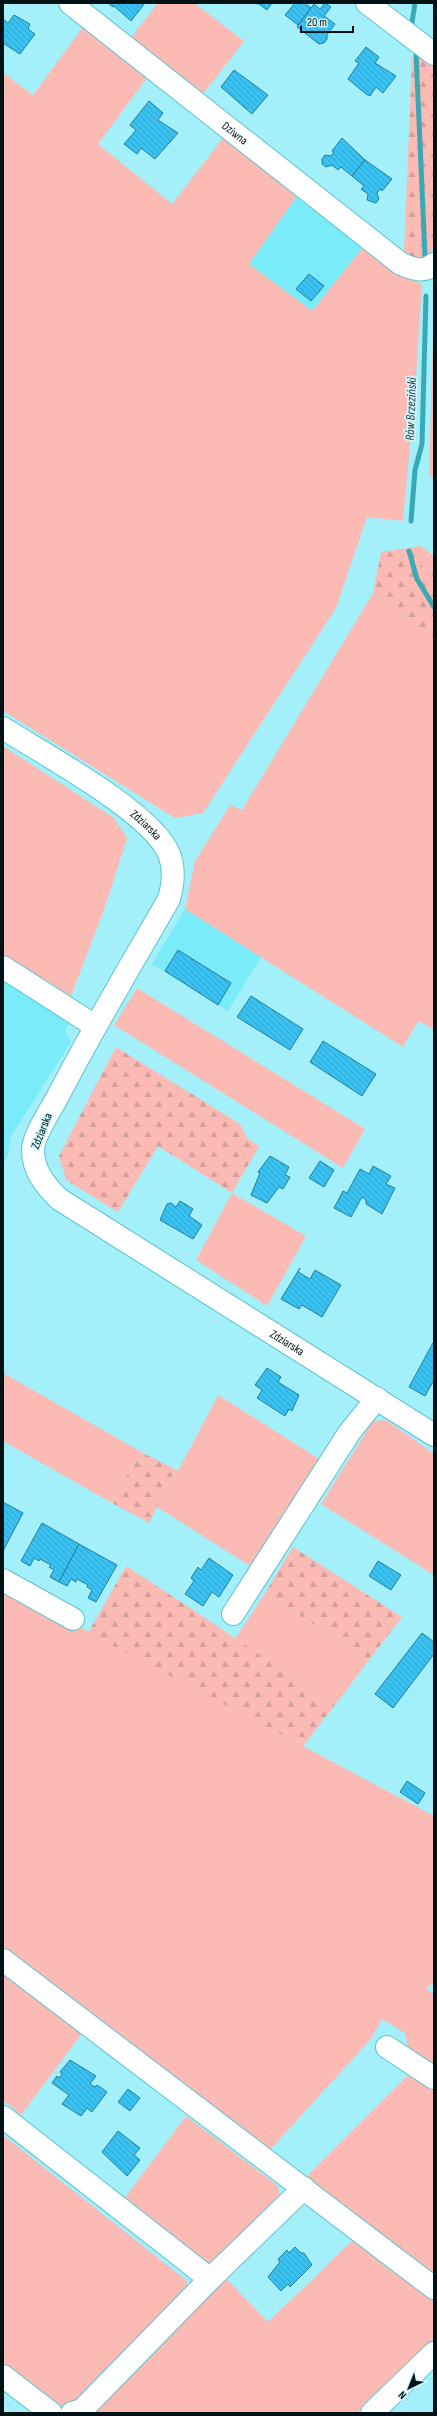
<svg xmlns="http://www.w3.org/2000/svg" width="437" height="2416" viewBox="0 0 437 2416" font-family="'Sofia Sans Condensed',sans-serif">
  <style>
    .built { fill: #7aebf9 }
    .green { fill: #fbbab3 }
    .forest { fill: url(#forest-firs) }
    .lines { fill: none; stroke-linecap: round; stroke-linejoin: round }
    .stream { stroke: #39a9b6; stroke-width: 5 }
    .building { fill: url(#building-back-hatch); stroke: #237e9d }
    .minor-casing { stroke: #5ec2ce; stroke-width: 24 }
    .minor { stroke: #fff; stroke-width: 22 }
    .labels { text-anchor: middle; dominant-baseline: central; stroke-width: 3.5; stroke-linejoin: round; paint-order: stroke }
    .street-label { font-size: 12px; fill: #001215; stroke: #d2f6fb }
    .water-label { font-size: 13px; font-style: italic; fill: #1c3d41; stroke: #d2f6fb }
  </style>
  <defs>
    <pattern id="forest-firs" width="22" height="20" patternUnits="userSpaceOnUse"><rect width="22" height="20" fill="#fbbab3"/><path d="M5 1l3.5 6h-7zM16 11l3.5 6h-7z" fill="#d59f99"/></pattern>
    <pattern id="building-back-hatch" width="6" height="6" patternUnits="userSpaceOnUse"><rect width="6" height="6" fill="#36c3f4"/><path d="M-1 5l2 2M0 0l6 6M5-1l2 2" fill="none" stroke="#2ea6d0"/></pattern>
  </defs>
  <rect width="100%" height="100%" fill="#a4f0fa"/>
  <g class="built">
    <polygon points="297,196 363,247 313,312 249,264"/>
    <polygon points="185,909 261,957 228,1011 152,964"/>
    <polygon points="3,975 73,1019 65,1031 71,1042 10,1138 8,1156 3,1164"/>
  </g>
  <g class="green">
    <polygon points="158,3 194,3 244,41 202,95 130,39"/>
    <polygon points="83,27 147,78 98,144 172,204 223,138 297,196 249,264 312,311 363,247 408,279 422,284 415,392 403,521 367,517 336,608 203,813 175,818 3,711 3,73 33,95"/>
    <polygon points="434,300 434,479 429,475"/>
    <polygon points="421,546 434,556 434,573 421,565"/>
    <polygon points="373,593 434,637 434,1030 418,1021 403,1047 185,909 195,861 230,805 242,810"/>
    <polygon points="3,746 114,818 127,838 105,907 71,996 3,954"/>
    <polygon points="137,988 365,1129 343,1168 114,1025"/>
    <polygon points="232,1193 306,1236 267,1306 196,1260"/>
    <polygon points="3,1373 145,1454 131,1468 112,1503 3,1441"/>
    <polygon points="218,1395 324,1462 255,1569 157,1507 175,1469 178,1471"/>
    <polygon points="386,1420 434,1454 434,1575 321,1504 373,1421"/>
    <polygon points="3,1586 434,1816 434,1981 426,1989 434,1994 434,2069 409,2052 405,2033 382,2019 370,2040 268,2152 3,1954"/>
    <polygon points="265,1593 369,1660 335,1705 235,1639"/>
    <polygon points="3,1968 82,2027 80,2036 21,2115 3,2100"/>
    <polygon points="412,2071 434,2085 434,2278 303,2180"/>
    <polygon points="186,2116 278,2186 280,2199 217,2262 206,2263 124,2199"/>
    <polygon points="3,2135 187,2281 187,2289 70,2409 59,2409 3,2366"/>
    <polygon points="353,2240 390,2270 434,2298 434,2339 357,2413 94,2413 226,2278 268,2322"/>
  </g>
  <g class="forest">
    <polygon points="422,50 434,58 434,240 432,251 419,262 404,251 412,58"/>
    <polygon points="421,546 421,565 434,573 434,637 373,593 381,552"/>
    <polygon points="116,1047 240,1124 247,1138 259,1146 232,1193 158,1146 118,1212 66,1180 59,1156"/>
    <polygon points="145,1454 175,1469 149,1523 112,1503 131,1468"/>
    <polygon points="293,1547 402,1617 369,1660 265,1593"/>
    <path d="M126,1566C196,1611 265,1659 335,1705L303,1746L88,1633Z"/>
  </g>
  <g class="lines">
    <g class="stream">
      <polyline points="412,23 415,3"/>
      <polyline points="416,53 425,256"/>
      <polyline points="411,521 415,470 422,444 426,296"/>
      <polyline points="409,551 417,579 434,607"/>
    </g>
  </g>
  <g class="building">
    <polygon points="108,3 145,3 131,21 114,6 113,7"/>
    <polygon points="253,3 272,3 267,10 259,4"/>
    <polygon points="295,3 305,3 311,8 298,25 285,15"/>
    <polygon points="325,3 331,7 324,16 335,24 327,35 327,39 324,43 319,44 297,27 314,4 320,9"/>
    <polygon points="14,15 30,24 28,29 35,34 20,54 3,43 3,19 8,23"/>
    <polygon points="366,47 379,57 375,63 396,76 383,93 376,87 370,96 366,94 348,79 359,63 355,61"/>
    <polygon points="234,70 268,95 252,114 221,87"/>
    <polygon points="149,101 163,113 158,120 178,133 155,159 141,148 137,154 124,144 136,130 130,125"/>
    <polygon points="342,138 365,160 352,176 341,167 338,170 332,165 326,167 322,164 322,159 325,155 331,156 334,152 332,151"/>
    <polygon points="365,160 392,179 382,191 380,189 377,193 379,199 376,203 367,200 368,194 361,189 364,186 352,176"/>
    <polygon points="309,274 324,286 311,301 296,289"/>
    <polygon points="178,950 231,983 218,1005 165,971"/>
    <polygon points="251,996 303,1029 290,1050 237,1017"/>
    <polygon points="323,1041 376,1074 362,1096 310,1062"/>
    <polygon points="270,1156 289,1167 285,1175 290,1177 283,1189 279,1187 267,1203 251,1195 260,1173 258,1172"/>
    <polygon points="320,1161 334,1170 324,1187 309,1178"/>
    <polygon points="373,1166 391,1176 386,1184 395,1188 382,1214 366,1204 366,1200 362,1197 351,1217 334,1208 343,1191 347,1193 360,1169 369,1174"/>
    <polygon points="180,1201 193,1209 189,1216 202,1225 193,1239 160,1220 167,1204 171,1203 176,1207"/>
    <polygon points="300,1268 298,1272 310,1279 315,1270 341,1285 322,1317 302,1305 299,1309 281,1299"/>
    <polygon points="434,1341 434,1380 425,1396 409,1387"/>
    <polygon points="267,1368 281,1377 278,1382 299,1395 292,1411 289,1409 285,1416 257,1398 262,1390 255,1385"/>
    <polygon points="3,1502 23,1513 3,1551"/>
    <polygon points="42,1523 79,1544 59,1582 50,1577 54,1570 49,1567 51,1565 40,1559 39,1561 34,1558 30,1566 21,1561"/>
    <polygon points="79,1544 117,1565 96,1602 88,1598 92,1590 87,1587 88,1585 77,1579 76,1582 71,1579 67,1586 59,1582"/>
    <polygon points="209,1558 233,1575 219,1597 212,1592 203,1606 185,1594 194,1581 191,1578 198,1567 201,1570"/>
    <polygon points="378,1561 401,1575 391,1590 369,1576"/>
    <polygon points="422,1633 434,1642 434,1654 393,1708 375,1694"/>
    <polygon points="407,1781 425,1793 418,1804 400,1792"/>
    <polygon points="70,2060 96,2076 90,2084 95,2087 97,2085 107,2092 92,2112 87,2108 81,2116 62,2104 69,2095 52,2083 57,2076 59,2078 62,2074 60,2072"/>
    <polygon points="128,2089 140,2098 130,2111 118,2102"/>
    <polygon points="118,2131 140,2148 134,2155 140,2160 127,2176 102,2152"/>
    <polygon points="295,2247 301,2253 304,2253 312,2265 290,2287 288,2284 281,2291 268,2277 280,2262 278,2259 287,2250 289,2253"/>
  </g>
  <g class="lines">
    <defs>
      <g id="minor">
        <path id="s1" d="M70,3L401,264C412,268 423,274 434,264"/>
        <polyline points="367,3 434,54"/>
        <path id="s2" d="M3,728C43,754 152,812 169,854C175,869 173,885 169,899C131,965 92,1030 57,1098C50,1111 33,1136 33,1150C33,1171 45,1185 59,1199L434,1435"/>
        <polyline points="3,967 95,1026"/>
        <polyline points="3,1580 73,1619"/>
        <polyline points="233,1614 349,1433 377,1398"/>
        <polyline points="3,1960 434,2288"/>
        <polyline points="387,2047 434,2078"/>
        <polyline points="3,2117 210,2279"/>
        <polyline points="3,2376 51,2413"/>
        <polyline points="72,2413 82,2410 210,2279 304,2188"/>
        <polyline points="372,2413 434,2353"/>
      </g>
    </defs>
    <use href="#minor" class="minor-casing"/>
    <use href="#minor" class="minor"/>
  </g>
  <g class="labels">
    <g class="street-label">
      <text stroke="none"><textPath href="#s1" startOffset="210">Dziwna</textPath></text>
      <text stroke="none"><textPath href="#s2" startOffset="173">Zdziarska</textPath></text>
      <text transform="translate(42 1131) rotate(-68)">Zdziarska</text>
      <text stroke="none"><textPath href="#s2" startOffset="869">Zdziarska</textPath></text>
    </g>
    <g class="water-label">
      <text transform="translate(411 409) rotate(-88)">Rów Brzeziński</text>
    </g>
  </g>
  <rect width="437" height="2416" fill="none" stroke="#001215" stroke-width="8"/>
  <g transform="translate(409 2388) rotate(223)" stroke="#d2f6fb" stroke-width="3" paint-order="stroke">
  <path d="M0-3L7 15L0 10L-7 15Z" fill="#001215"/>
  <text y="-6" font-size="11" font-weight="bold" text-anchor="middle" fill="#001215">N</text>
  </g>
  <path d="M301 26v6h52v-6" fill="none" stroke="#001215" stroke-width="2"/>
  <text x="307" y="26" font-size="12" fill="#001215" stroke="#d2f6fb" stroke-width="3" paint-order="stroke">20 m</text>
</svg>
